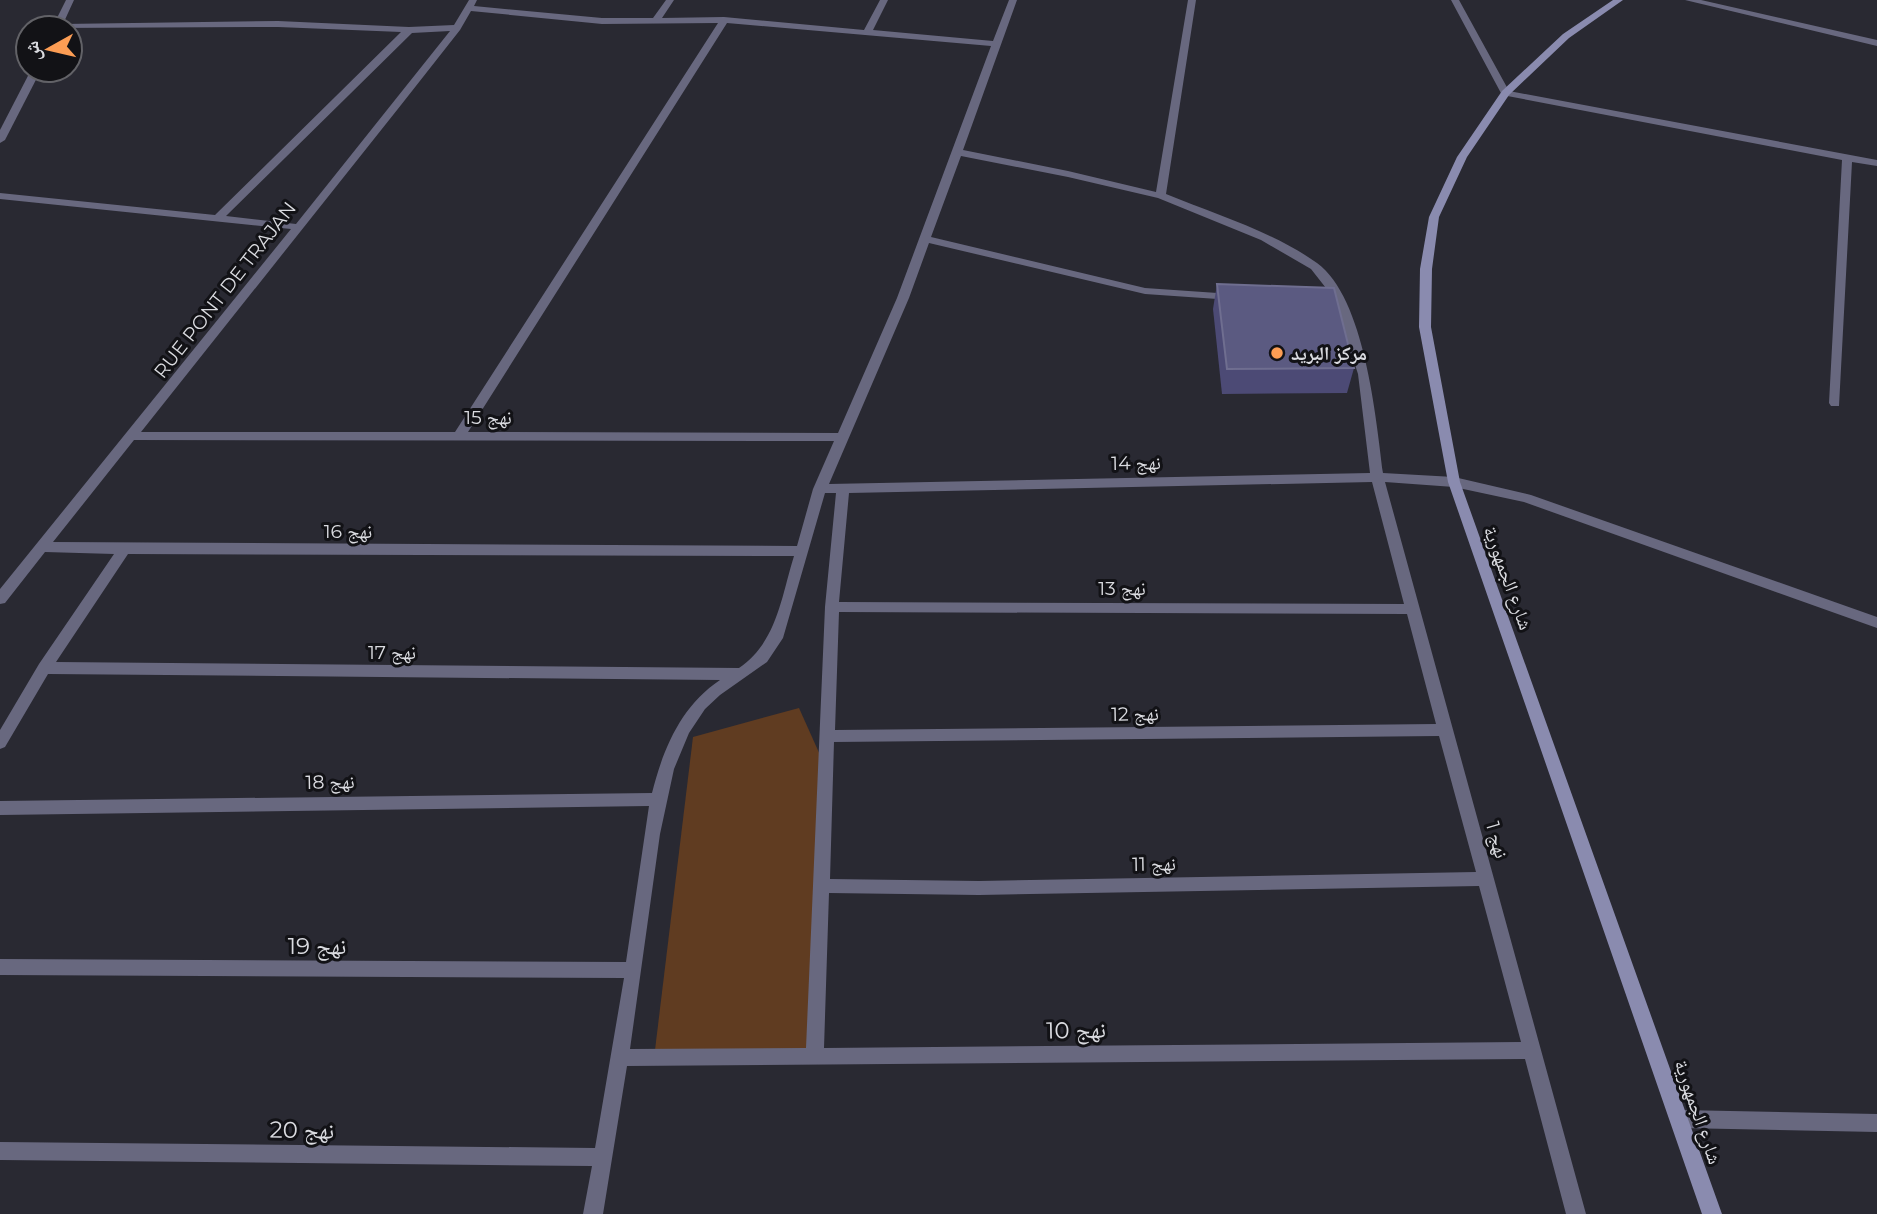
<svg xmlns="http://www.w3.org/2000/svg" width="1877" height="1214" viewBox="0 0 1877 1214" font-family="Montserrat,'Noto Naskh Arabic',sans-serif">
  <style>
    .green { fill: #603c21 }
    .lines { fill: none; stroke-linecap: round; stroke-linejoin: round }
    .street { fill: #68687f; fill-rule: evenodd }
    .secondary { fill: #8a8baf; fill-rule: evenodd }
    .wall { fill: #4c4a75 }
    .building { fill: #5b5a81; stroke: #6f6e90; stroke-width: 2 }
    .poi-dot { fill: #fc9d54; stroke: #121216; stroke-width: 2.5 }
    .labels { text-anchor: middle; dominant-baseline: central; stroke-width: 6; stroke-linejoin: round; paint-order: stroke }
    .street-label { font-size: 19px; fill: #dadbe0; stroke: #121216 }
    .poi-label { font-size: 19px; font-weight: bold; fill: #dadbe0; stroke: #121216; text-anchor: start }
    .near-street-label { font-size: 23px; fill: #dadbe0; stroke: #121216 }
  </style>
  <rect width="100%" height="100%" fill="#292932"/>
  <polygon class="green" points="799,708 825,766 807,1053 655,1050 693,737"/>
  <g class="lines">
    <g class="street">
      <path d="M66,0H74L63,24L278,21L409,27L454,25L469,0H477L474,6L602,18H653L666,0H674L662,18L724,17L864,30L880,0H888L873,30L993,41L1009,0H1017L963,150L1068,171L1156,192L1188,0H1196L1166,194C1217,215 1272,231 1317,263C1365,298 1376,418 1383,473L1454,477L1531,495L1877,617V628L1524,502L1454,487L1385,482L1586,1214H1566L1525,1059L627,1066L603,1214H583L592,1166L0,1160V1142L595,1148L624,978L0,975V959L626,962L649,806L0,815V801L652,793C663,749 681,706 720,680L48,674L5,747L0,749V730L39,664L114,554L45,552L5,603L0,604V589L291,229L0,199V193L215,215L401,32L278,27L52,28ZM471,11L602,24L718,23L455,432H141L401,105L460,30ZM727,23L991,46L897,298L838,433L468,432ZM450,31L296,224L226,216L412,33ZM961,156L1068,177L1158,198L1261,240L1311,269L1333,297L1358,374L1370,473L829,484L909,298L929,243L1145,294L1232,300L1238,297L1232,294L1145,288L931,237ZM134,440L834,441L813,489L797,546L53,542ZM1372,482L1404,604L839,602L849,493ZM825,493H836L825,607L806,1048L630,1049L660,834L674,769L689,733L705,709L720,695L767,662L783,638ZM128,554L794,556C781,598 777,642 739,668L56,662ZM839,612L1407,614L1436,724L835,730ZM1439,736L1476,872L979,881L830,879L834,742ZM1479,886L1521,1042L824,1048L829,893L979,895Z"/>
      <polygon points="1451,0 1459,0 1509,91 1877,160 1877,166 1852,162 1839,406 1831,406 1829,403 1842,160 1502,95"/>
      <polygon points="1685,0 1701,0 1877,40 1877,46"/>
      <polygon points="31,70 41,70 5,140 0,143 0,130"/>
      <polygon points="1681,1110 1877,1114 1877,1132 1681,1128 1675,1125 1672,1119 1675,1113"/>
    </g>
    <polygon class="secondary" points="1613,0 1623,0 1569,38 1509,95 1467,157 1439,217 1432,269 1431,327 1460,482 1722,1214 1702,1214 1448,482 1419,327 1420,269 1429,217 1457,157 1502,91 1563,34"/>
  </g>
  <polygon class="wall" points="1217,284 1354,368 1347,393 1222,394 1213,309"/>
  <polygon class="building" points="1217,284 1334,288 1354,368 1227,369"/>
  <circle class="poi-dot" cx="1277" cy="353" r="7"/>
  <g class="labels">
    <g class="street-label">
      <text transform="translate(225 290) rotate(-52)">RUE PONT DE TRAJAN</text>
      <text x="488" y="417">نهج 15</text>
      <text transform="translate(1136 463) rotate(-1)">نهج 14</text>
      <text x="348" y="531">نهج 16</text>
      <text transform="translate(1508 578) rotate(70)">شارع الجمهورية</text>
      <text x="1122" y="588">نهج 13</text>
      <text x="392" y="652">نهج 17</text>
      <text transform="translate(1135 714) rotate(-1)">نهج 12</text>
      <text transform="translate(330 782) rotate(-1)">نهج 18</text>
      <text transform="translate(1497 840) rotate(74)">نهج 1</text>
      <text transform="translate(1154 864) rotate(-1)">نهج 11</text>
      <text transform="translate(1698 1112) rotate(71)">شارع الجمهورية</text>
    </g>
    <g class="poi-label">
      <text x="1291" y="353">مركز البريد</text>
    </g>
    <g class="near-street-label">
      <text x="317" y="946">نهج 19</text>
      <text transform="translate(1076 1030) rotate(-1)">نهج 10</text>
      <text transform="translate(302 1130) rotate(1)">نهج 20</text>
    </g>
  </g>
  <g transform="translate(49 49) rotate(262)"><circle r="33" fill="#121216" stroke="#626267" stroke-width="2"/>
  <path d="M0-5L12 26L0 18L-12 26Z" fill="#fc9d54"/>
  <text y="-10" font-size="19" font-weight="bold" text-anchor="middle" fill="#dadbe0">ش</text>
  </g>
</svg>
